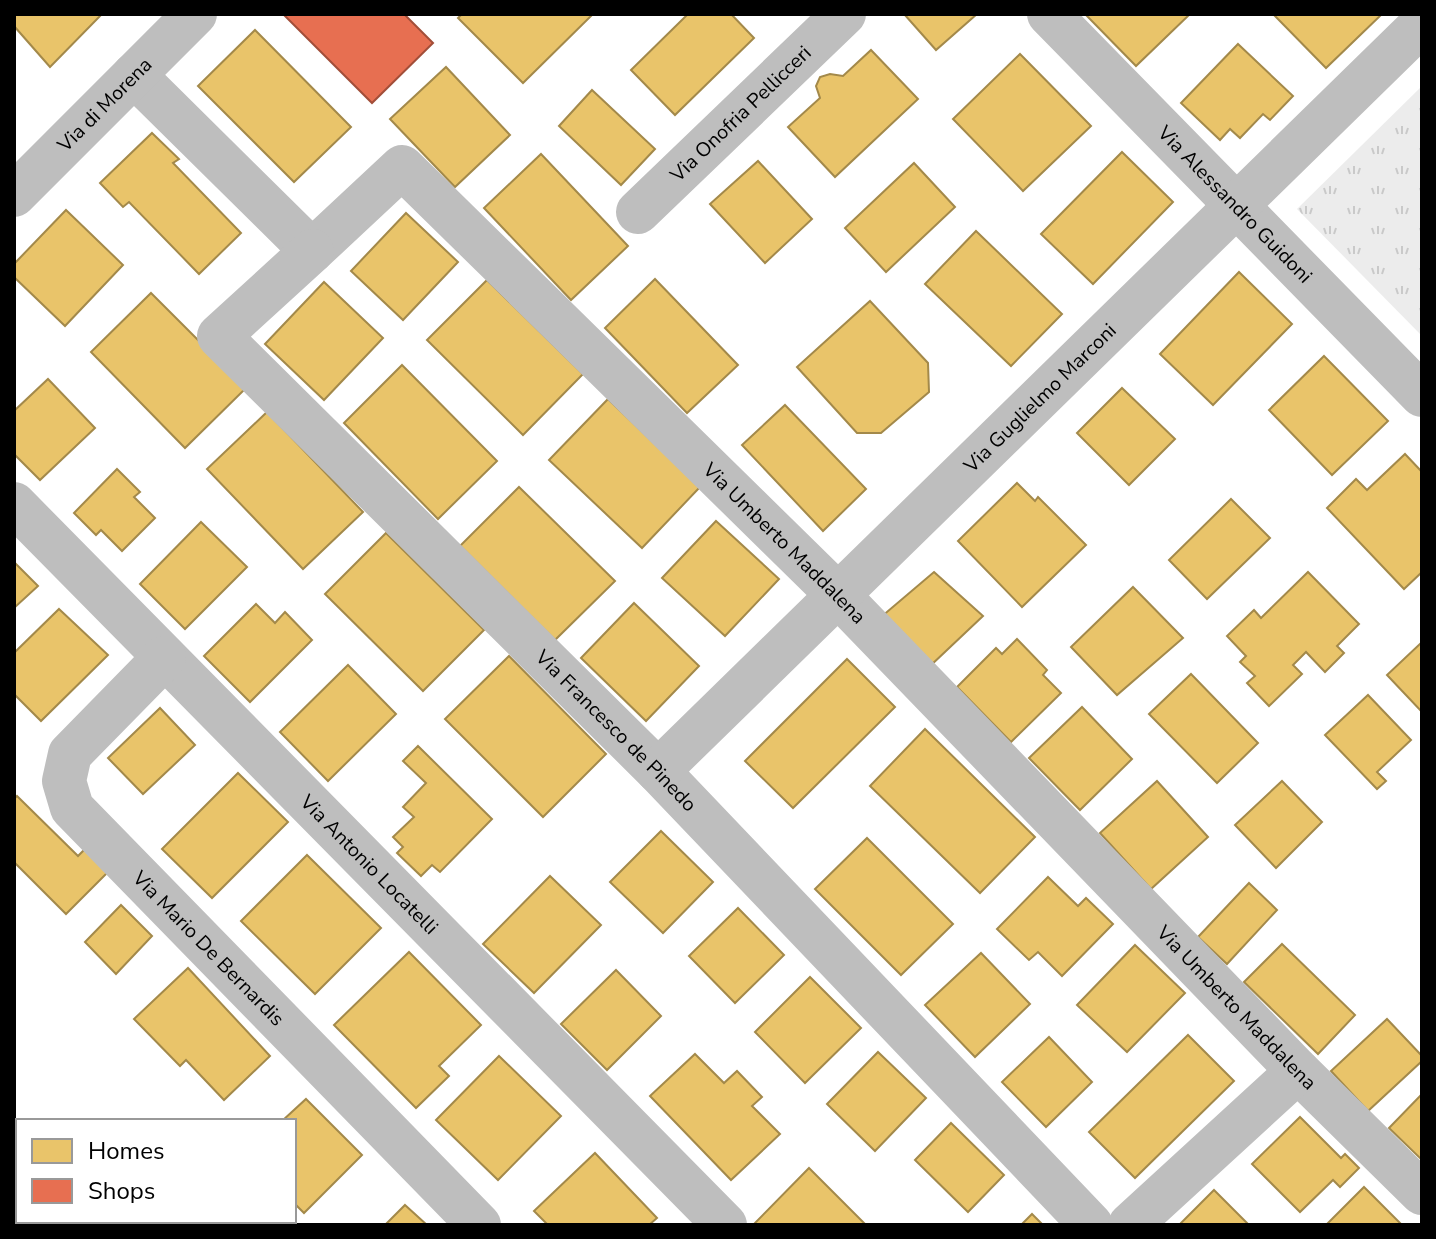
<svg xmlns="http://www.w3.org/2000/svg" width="1436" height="1239" viewBox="0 0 1436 1239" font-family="'Nunito Sans',sans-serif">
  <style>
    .grass { fill: url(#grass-tufts) }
    .homes { fill: #e9c46a; stroke: #a3894a; stroke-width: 2 }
    .shops { fill: #e76f51; stroke: #a24e39; stroke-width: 2 }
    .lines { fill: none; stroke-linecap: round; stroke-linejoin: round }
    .minor { stroke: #bebebe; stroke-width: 44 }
    .labels { text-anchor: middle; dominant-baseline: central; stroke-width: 8; stroke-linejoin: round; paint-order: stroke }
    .street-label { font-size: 20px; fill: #000; stroke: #fff }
  </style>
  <defs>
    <pattern id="grass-tufts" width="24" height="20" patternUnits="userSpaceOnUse" patternTransform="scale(2)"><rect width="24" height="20" fill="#ececec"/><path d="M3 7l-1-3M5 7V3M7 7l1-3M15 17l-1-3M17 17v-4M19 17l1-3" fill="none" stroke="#c9c9c9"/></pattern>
  </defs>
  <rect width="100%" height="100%" fill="#fff"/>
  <polygon class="grass" points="1422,86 1422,336 1297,209"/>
  <g class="homes">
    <polygon points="14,14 102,14 50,67 14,26"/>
    <polygon points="462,14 593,14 523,83 458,18"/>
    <polygon points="688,14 731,14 754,38 675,115 631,70"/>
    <polygon points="904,14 977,14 936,50"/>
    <polygon points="1085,14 1190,14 1136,66"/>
    <polygon points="1273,14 1382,14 1326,68"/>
    <polygon points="255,30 351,127 294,182 198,86"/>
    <polygon points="1238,44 1293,96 1270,120 1263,114 1240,138 1230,129 1220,140 1181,103"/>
    <polygon points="871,50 918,99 835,177 788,127 820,98 816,86 820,77 830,74 843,76"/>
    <polygon points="1020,54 1091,126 1023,191 953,119"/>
    <polygon points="446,67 510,135 455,187 390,119"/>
    <polygon points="592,90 655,149 621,185 559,126"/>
    <polygon points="152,133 179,159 173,163 241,233 199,274 129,202 123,207 100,183"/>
    <polygon points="1122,152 1173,202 1093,284 1041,234"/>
    <polygon points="541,154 628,246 571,300 484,208"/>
    <polygon points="758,161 812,219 765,263 710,204"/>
    <polygon points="914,163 955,207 886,272 845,228"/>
    <polygon points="66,210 123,265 65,326 14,277 14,264"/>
    <polygon points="406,213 458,262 403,320 351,271"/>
    <polygon points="976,231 1062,314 1011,366 925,284"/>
    <polygon points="1239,272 1292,324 1213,405 1160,354"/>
    <polygon points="655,279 738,365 687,413 605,328"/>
    <polygon points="487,280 583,374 523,435 427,340"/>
    <polygon points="324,282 383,338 324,400 265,344"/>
    <polygon points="151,293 246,388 185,448 91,352"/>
    <polygon points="870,301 928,363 929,392 881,433 857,433 797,367"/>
    <polygon points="1324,356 1388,421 1332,475 1269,410"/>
    <polygon points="402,365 497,461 438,519 344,423"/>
    <polygon points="48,379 95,428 40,480 14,454 14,411"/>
    <polygon points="1122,388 1175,439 1129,485 1077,433"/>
    <polygon points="608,399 700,487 642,548 549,460"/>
    <polygon points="785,405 866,489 823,531 742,445"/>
    <polygon points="267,412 363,512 303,569 207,469"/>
    <polygon points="1405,454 1422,472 1422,572 1404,589 1327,508 1356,479 1367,490"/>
    <polygon points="117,469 140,492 134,497 155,518 122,551 101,530 96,535 74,513"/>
    <polygon points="1017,483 1035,501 1038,497 1086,545 1022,607 958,541"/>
    <polygon points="519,487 615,581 555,640 460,546"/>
    <polygon points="1231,499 1270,538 1207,599 1169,560"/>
    <polygon points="716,521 779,579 725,636 662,578"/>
    <polygon points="201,522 247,567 185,629 140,584"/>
    <polygon points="386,533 484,630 423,691 325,594"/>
    <polygon points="14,562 38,586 14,608"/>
    <polygon points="934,572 983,616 929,667 881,617"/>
    <polygon points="1308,572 1359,624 1337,646 1344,653 1325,672 1306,652 1293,665 1302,674 1269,706 1247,683 1255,676 1240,662 1246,656 1227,636 1254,610 1261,618"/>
    <polygon points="1133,587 1183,638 1117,695 1071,647"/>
    <polygon points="634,603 699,666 646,721 581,658"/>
    <polygon points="256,604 275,623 285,612 312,640 250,702 204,656"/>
    <polygon points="59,609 108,655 41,721 14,694 14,653"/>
    <polygon points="1017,639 1047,670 1043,675 1061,693 1011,742 957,687 996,648 1002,654"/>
    <polygon points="1422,642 1422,712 1387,675"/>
    <polygon points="509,656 606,754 543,817 445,719"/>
    <polygon points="847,659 895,707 793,808 745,761"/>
    <polygon points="348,665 396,714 328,781 280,732"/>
    <polygon points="1191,674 1258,743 1217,783 1149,714"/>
    <polygon points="1368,695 1411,740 1377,772 1386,781 1377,789 1325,735"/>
    <polygon points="1082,707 1132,759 1080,810 1029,758"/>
    <polygon points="160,708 195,745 143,794 108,758"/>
    <polygon points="925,729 1035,837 980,893 870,786"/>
    <polygon points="418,746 492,819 440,872 432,865 421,876 397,853 403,847 393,837 414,817 403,807 426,783 403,761"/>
    <polygon points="238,773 288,822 212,898 162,849"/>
    <polygon points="1157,781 1208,837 1151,889 1100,833"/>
    <polygon points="1282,781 1322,822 1276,868 1235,825"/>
    <polygon points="17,796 78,856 88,846 111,869 66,914 14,862 14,799"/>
    <polygon points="661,831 713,882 663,933 610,882"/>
    <polygon points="867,838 953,924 901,975 815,889"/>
    <polygon points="307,855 381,928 315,994 241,921"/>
    <polygon points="550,876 601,925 534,993 483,944"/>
    <polygon points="1048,877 1078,906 1086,898 1113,924 1062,976 1038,952 1029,960 997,929"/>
    <polygon points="1249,883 1277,910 1227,964 1198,937"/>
    <polygon points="121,905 152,936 116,974 85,942"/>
    <polygon points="738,908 784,955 735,1003 689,956"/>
    <polygon points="1282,944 1355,1015 1318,1054 1244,982"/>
    <polygon points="1135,945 1185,993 1127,1052 1077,1005"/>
    <polygon points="409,952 481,1025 439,1066 449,1076 416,1108 334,1025"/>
    <polygon points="981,953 1030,1004 975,1057 925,1005"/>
    <polygon points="188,968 270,1056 224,1100 186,1060 180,1066 134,1019"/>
    <polygon points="616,970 661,1016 607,1070 561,1024"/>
    <polygon points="810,977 861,1028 805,1083 755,1032"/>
    <polygon points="1387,1019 1422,1056 1422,1061 1368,1111 1331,1071"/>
    <polygon points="1188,1035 1234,1081 1135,1178 1089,1132"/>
    <polygon points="1049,1037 1092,1082 1046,1127 1002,1082"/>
    <polygon points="878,1052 926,1098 875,1151 827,1104"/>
    <polygon points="695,1054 724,1083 737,1071 762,1097 752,1106 780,1134 731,1180 650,1096"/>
    <polygon points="499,1056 561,1116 498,1180 436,1120"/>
    <polygon points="1422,1094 1422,1160 1389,1128"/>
    <polygon points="306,1099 362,1155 304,1213 294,1203 294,1121 282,1121"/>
    <polygon points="1300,1117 1341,1158 1345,1154 1359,1168 1340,1187 1333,1180 1300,1212 1252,1164"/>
    <polygon points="951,1123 1004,1175 968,1212 915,1160"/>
    <polygon points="595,1153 657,1218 649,1225 548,1225 534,1211"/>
    <polygon points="809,1168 866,1225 754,1224"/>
    <polygon points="1364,1187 1402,1225 1326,1225"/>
    <polygon points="1214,1190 1249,1225 1179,1225"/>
    <polygon points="405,1205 427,1225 385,1225"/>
    <polygon points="1032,1214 1043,1225 1021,1225"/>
    <polygon points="38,1221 104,1221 107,1225 41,1225"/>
    <polygon points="180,1221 219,1221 222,1225 175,1225"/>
  </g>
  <polygon class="shops" points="283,14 404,14 433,43 372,103"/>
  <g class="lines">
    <g class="minor">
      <path id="s1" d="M1049,14L1422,395"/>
      <path id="s2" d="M134,75L312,251L402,167L837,594L1298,1071L1422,1193"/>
      <path id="s3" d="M14,195L195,14"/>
      <path id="s4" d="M638,212L844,14"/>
      <path id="s5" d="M312,251L219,336L658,771L1091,1225"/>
      <path id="s6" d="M14,504L725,1225"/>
      <path id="s7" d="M164,658L70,754L64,781L72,808L479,1225"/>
      <path id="s8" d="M658,771L1422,24"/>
      <polyline points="1130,1225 1298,1071"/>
    </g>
  </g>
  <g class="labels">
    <g class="street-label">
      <text stroke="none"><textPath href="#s3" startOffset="128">Via di Morena</textPath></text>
      <text stroke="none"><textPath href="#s4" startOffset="142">Via Onofria Pellicceri</textPath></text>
      <text stroke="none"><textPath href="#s1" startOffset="266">Via Alessandro Guidoni</textPath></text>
      <text stroke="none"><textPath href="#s8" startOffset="534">Via Guglielmo Marconi</textPath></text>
      <text stroke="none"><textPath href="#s2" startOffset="910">Via Umberto Maddalena</textPath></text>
      <text stroke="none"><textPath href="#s5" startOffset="686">Via Francesco de Pinedo</textPath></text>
      <text stroke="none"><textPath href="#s6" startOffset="506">Via Antonio Locatelli</textPath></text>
      <text stroke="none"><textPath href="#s7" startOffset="386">Via Mario De Bernardis</textPath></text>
      <text stroke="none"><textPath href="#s2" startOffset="1558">Via Umberto Maddalena</textPath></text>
    </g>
  </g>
  <rect width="1436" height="1239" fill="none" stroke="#000000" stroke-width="32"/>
  <rect x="16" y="1119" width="280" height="104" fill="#ffffff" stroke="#999999" stroke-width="2"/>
  <rect x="32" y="1139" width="40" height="24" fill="#e9c46a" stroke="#999999" stroke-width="2"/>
  <text x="88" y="1159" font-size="24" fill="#000000">Homes</text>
  <rect x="32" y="1179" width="40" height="24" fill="#e76f51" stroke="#999999" stroke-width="2"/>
  <text x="88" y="1199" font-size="24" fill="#000000">Shops</text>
</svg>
